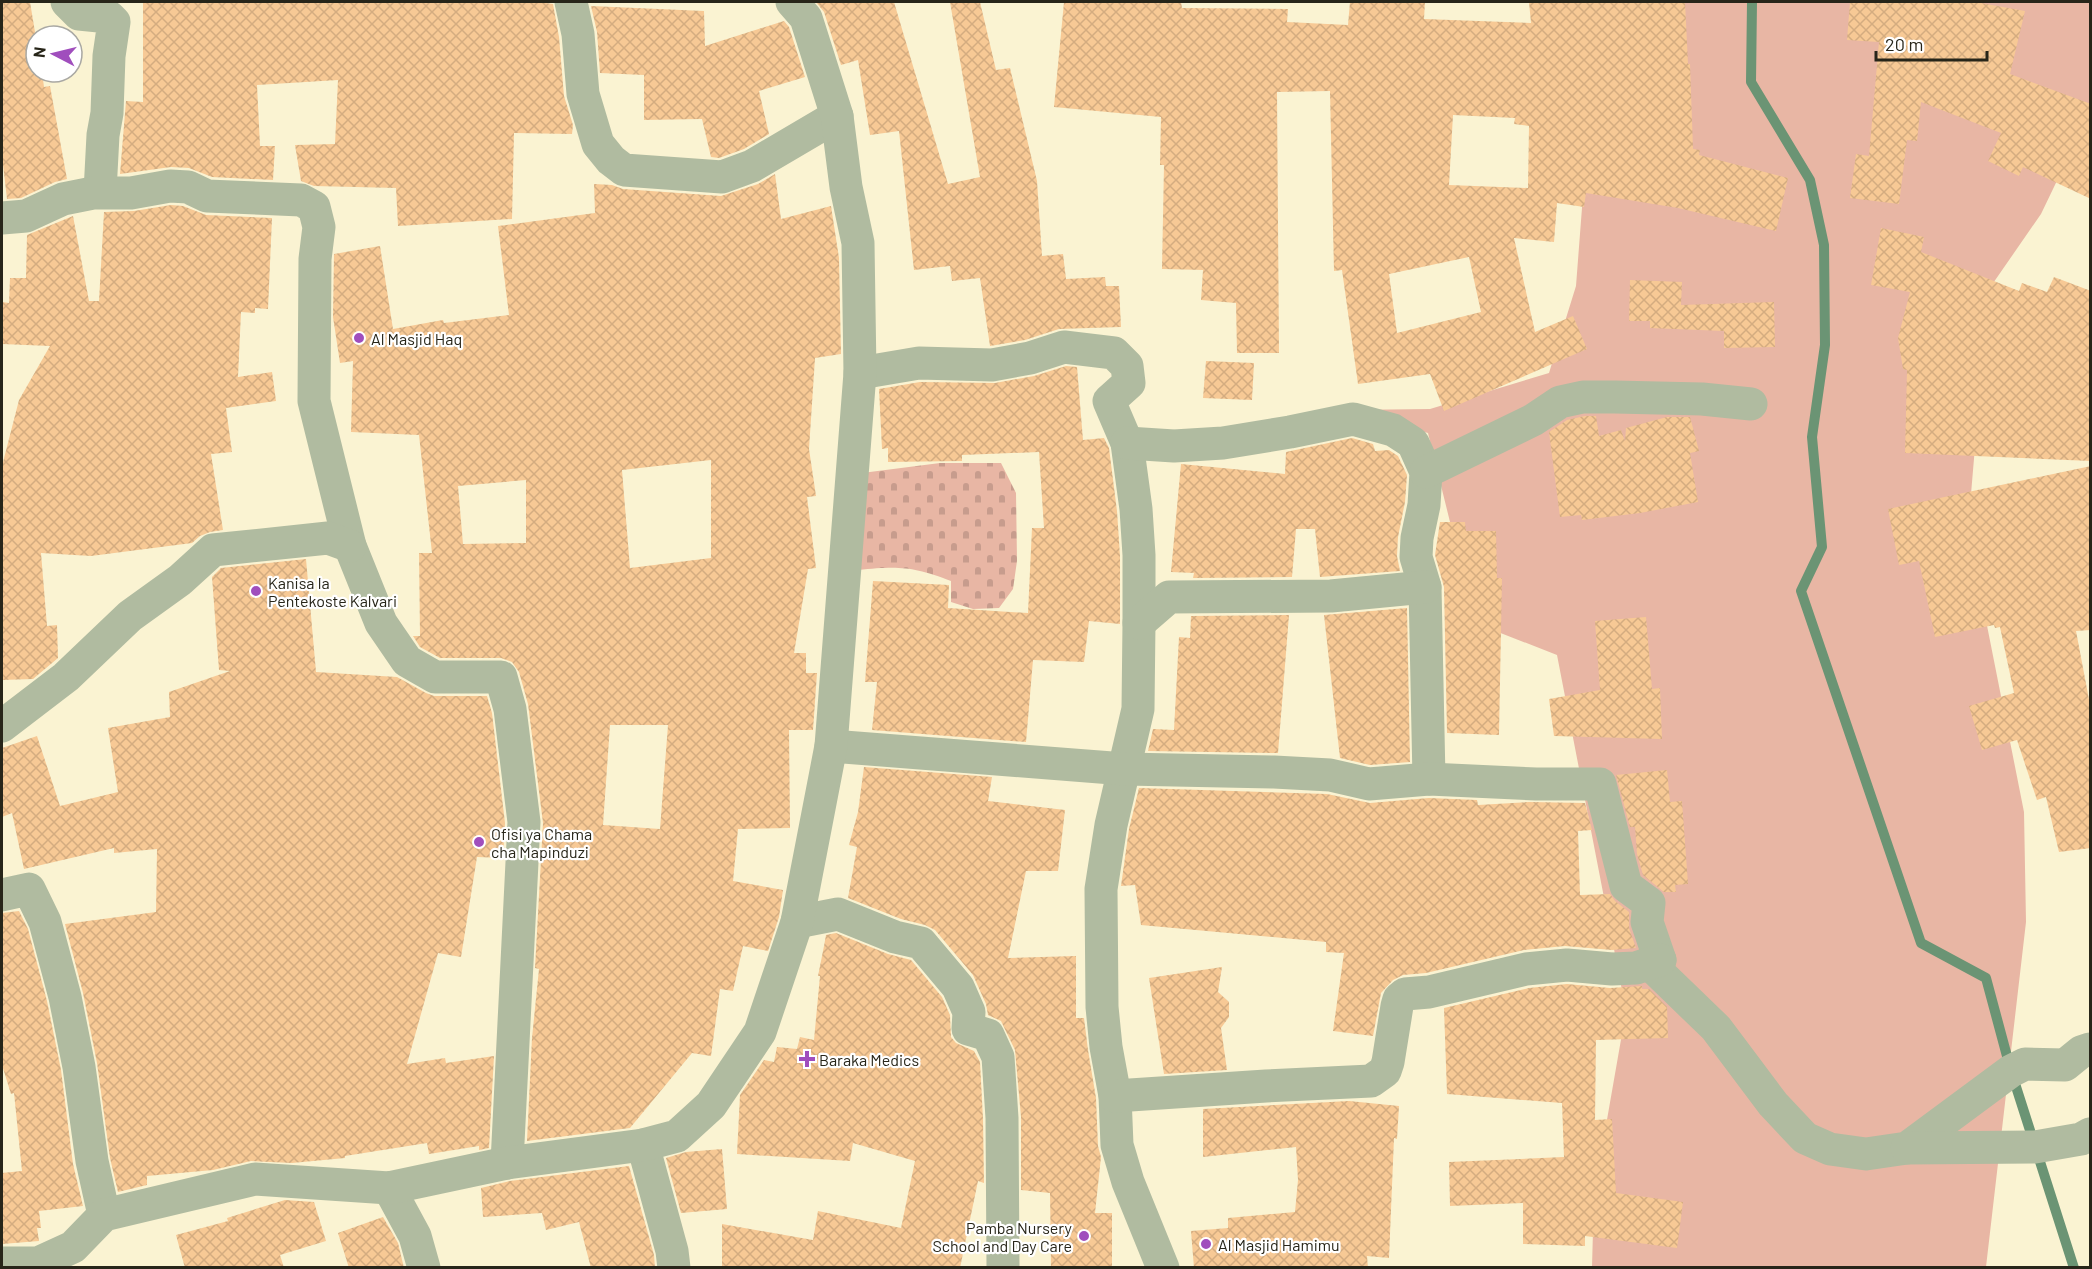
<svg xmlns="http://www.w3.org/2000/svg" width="2092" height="1269" viewBox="0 0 2092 1269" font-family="Barlow,sans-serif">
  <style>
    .green { fill: #e8b6a4 }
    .cemetery { fill: url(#cemetery-stones) }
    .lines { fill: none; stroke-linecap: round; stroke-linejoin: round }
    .stream { stroke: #6b9474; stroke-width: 10 }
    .building { fill: url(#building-cross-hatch); fill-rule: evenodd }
    .street { stroke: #b0bba0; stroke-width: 33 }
    .poi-dot { fill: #a04ebd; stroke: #fff; stroke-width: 2 }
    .labels { text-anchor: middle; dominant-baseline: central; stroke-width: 4.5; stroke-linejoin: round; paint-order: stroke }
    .poi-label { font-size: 16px; fill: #272519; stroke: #fff; text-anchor: start }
  </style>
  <defs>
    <pattern id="cemetery-stones" width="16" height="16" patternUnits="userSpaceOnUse" patternTransform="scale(1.5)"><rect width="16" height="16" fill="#e8b6a4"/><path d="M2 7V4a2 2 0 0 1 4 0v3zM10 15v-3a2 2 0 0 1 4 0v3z" fill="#c79c8d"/></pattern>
    <pattern id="building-cross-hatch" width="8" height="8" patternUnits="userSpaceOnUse" patternTransform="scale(1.5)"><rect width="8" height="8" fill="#f7c995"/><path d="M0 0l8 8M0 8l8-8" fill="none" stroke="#d4ac80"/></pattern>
  </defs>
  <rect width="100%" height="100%" fill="#faf3d2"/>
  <polygon class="green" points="1620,2 2090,2 2090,112 2041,214 1989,289 1976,435 1971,494 1972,550 2024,812 2026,922 1986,1267 1592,1267 1594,1194 1626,1011 1557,655 1475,623 1428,433 1347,410 1430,409 1549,373 1576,286 1589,117"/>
  <path class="cemetery" d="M940,463H1001L1016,493L1017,561L1013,589L999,608L973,609L951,602V581C912,566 898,566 858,570L862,473Z"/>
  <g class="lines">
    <polyline class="stream" points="1752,2 1751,82 1810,180 1824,245 1825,345 1812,437 1822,547 1801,591 1921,943 1986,978 2011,1071 2074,1268"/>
  </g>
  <g class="building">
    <polygon points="2,2 30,2 36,38 36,72 42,72 44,87 50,86 67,179 55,182 21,198 7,199 2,156"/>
    <polygon points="143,2 546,2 546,3 553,4 559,37 564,96 573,125 572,134 514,133 512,219 398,226 396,188 314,186 301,181 295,145 335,144 338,80 257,85 260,146 275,146 273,180 212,177 189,168 171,167 120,174 126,101 143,102"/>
    <polygon points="816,2 894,2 948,184 980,177 950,2 980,2 996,70 1010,68 1037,181 1042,256 1063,254 1066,279 1105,277 1106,286 1119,286 1121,327 1059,329 1025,340 990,346 980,278 952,281 950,266 914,270 899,131 870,135 858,60 841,65 824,12"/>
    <path d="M1064,2H1181L1182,8L1288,9L1287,22L1348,25L1350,2H1425L1424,19L1531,23L1529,2H1685L1688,64H1690L1693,149L1700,150L1699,155L1788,178L1776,231L1678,208L1586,193L1584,207L1557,203L1554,242L1514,238L1535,332L1573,316L1587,349L1444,411L1430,374L1358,384L1342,270L1334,271L1330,91L1277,92L1279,353H1237L1236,303L1201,300L1203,270L1162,269L1164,165H1160L1161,117L1054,107ZM1453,115L1515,118L1514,124L1529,126L1528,188L1449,185ZM1469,257L1481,312L1397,333L1389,274Z"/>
    <polygon points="1850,2 1975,2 2025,11 2010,74 2091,104 2091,199 2023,167 2019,176 1988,161 2001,133 1921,102 1917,141 1907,140 1899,204 1850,198 1856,154 1869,156 1879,42 1847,40"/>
    <polygon points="591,6 704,11 705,46 784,21 789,27 805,77 759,91 769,134 744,149 719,158 711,157 702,119 644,120 644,75 600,73 597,32"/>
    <path d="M775,174L781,219L831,206L839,258L841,354L815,358L809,449L816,496L807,497L816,568L808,569L794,653H806V673H817L813,730H789L790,828L738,829L733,881L783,890L779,917L768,951L743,946L733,991L720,989L711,1056L692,1053L630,1128L527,1141L532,1038L539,969L535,968L543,823L528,704L519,672L512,662L501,658H440L420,647L413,636H420L419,553H432L419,435L351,432L353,361L340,363L333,317L334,254L380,246L393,329L443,320L444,323L509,315L498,226L595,213L594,184L612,185L623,189L721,196L758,184ZM711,460V558L630,568L622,470ZM526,480V543L463,544L458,486ZM610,725H668L660,829L603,825Z"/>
    <polygon points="171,205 183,206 206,215 272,218 268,309 255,308 255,313 241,312 238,377 272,372 276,401 226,408 232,452 211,454 223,530 210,532 200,536 192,543 91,556 41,553 47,626 57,625 58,658 33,679 2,680 2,466 19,400 50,346 2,344 2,302 9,303 10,278 26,278 27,235 73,216 89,301 99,301 104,212 134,211"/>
    <polygon points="1881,228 1924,237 1921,252 2019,291 2022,283 2047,292 2054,277 2091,291 2091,461 1905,453 1907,370 1903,369 1898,338 1910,292 1871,285"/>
    <polygon points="1630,280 1682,282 1681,305 1774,302 1775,347 1724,348 1724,331 1650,328 1650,321 1629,321"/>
    <polygon points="1206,361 1254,363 1252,400 1203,398"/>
    <polygon points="1066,366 1077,367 1083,440 1104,438 1109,448 1117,511 1120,556 1120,624 1089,621 1084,662 1033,660 1026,742 872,730 877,682 865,682 873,581 949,585 948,608 1028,613 1032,528 1044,528 1039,452 962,455 962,461 888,462 888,448 882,449 879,389 920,382 995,383 1034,376"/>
    <polygon points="1585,416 1596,416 1599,436 1621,430 1625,441 1626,428 1667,417 1690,417 1699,451 1690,453 1698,502 1640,513 1582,520 1581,515 1560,517 1549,432 1567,420"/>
    <polygon points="1352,438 1373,444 1375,451 1389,450 1398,456 1407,475 1405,502 1398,537 1397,556 1400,571 1320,577 1315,529 1296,529 1292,577 1193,578 1194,573 1171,572 1181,464 1285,474 1286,452"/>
    <polygon points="2091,466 2091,630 2076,631 2091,710 2091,848 2059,852 2046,797 2037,800 2017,740 1982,750 1969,706 2014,693 2000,627 1995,628 1994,625 1935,637 1919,561 1899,565 1888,509"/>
    <polygon points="1440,522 1465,522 1466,531 1496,531 1497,578 1502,578 1499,735 1447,733 1444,587 1435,555"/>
    <polygon points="306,559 316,672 397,677 426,693 434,696 487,696 492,713 505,823 503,858 477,857 461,957 438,953 407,1064 445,1058 446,1063 494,1056 489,1148 479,1150 479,1146 429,1154 427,1143 345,1156 345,1158 292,1163 251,1161 213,1170 147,1176 147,1185 118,1192 110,1158 97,1063 83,993 65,924 156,912 157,849 114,853 114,848 24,869 12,813 2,817 2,748 37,736 60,806 118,792 108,728 170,717 169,692 230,671 219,670 212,577 221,568"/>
    <polygon points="1407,608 1410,762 1370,765 1340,758 1324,615"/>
    <polygon points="1289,615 1278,753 1148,751 1153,729 1174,730 1179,637 1190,638 1191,616"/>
    <polygon points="1646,617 1652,689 1660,688 1662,739 1554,736 1549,699 1600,690 1595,621"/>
    <polygon points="864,767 992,777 988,801 1065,810 1058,871 1026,871 1008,958 1076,956 1076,1018 1084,1018 1088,1050 1096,1098 1098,1146 1101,1157 1095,1213 1112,1213 1112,1268 1051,1268 1050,1193 1021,1190 1021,1117 1015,1050 1001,1021 988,1015 986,1004 973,975 935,930 925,925 901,919 848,898 857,847 849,845 858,812"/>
    <polygon points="1667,770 1670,802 1682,801 1688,884 1675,885 1676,892 1664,892 1643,875 1637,854 1635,827 1630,827 1616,775"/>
    <polygon points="1139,788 1327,794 1370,803 1429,798 1477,800 1478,805 1529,802 1585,803 1592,830 1578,831 1580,895 1610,894 1615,901 1629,912 1629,928 1636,948 1612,950 1565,946 1524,950 1426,973 1403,975 1393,980 1381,993 1373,1036 1333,1031 1344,953 1326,952 1326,942 1141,925 1135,885 1121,886 1129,829"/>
    <polygon points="19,911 28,929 47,1001 61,1070 73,1164 83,1206 39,1211 41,1228 37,1228 39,1241 2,1244 2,1173 22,1171 14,1093 11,1094 2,1065 2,913"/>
    <polygon points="836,933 888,954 911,960 942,997 950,1015 951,1037 956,1043 974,1051 980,1062 983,1119 984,1183 978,1181 960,1268 722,1268 722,1224 813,1240 818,1211 901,1228 915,1161 853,1143 850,1161 737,1154 740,1095 764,1060 774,1062 777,1047 797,1049 800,1037 814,1040 820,976 818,976 824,946 826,935"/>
    <polygon points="1222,967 1218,992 1229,1002 1229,1017 1221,1028 1227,1070 1164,1074 1149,978"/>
    <polygon points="1567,984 1610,988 1642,986 1642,989 1649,989 1667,1007 1668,1038 1596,1040 1595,1120 1612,1119 1616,1193 1683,1202 1677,1248 1585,1236 1585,1246 1523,1244 1523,1203 1450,1206 1449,1162 1564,1157 1562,1103 1447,1094 1444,1008 1529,988"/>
    <polygon points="1349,1101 1399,1106 1397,1139 1394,1138 1389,1258 1367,1256 1368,1268 1194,1268 1191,1231 1228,1228 1228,1218 1295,1212 1298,1180 1296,1147 1203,1157 1203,1109"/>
    <polygon points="722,1149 727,1209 681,1213 666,1158 686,1152"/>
    <polygon points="629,1166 654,1255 655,1268 591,1268 579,1222 546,1230 542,1213 483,1217 481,1188 510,1181"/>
    <polygon points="285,1200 314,1202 326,1241 280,1255 284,1268 185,1268 176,1235 228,1221 227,1218"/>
    <polygon points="383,1217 398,1243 404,1268 349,1268 338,1233"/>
  </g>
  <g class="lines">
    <g class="street">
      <polyline points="67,2 79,14 109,17 114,22 109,56 107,113 103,135 100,192"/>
      <polyline points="571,2 578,34 583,94 598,144 611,160 624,170 722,177 752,166 837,116"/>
      <polyline points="2,218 26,216 63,199 93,193 131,193 170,186 188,187 207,196 301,200 314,207 319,227 315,259 314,401 350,546 381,623 407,661 435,677 501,677 510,709 524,822 507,1163"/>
      <polyline points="860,373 919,363 992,365 1030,358 1064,347 1114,353 1127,366 1129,383 1109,401 1127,443 1136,509 1139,555 1139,623 1138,709 1111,825 1101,889 1102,1007 1106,1047 1115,1096 1117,1145 1128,1182 1163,1268"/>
      <polyline points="1127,443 1174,446 1223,443 1290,432 1353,419 1393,430 1413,443 1426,472 1424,505 1417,538 1416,557 1425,587 1429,779"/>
      <polyline points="1426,472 1533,420 1560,402 1583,397 1615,397 1702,399 1751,404"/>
      <polyline points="1139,623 1169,597 1331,596 1425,587"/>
      <polyline points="2,726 66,677 130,616 180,580 213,550 328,538 350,546"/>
      <polyline points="831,746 1125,769 1274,772 1330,775 1369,784 1429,779 1536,784 1600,784 1626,886 1649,903 1647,922 1660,960 1656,970 1716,1028 1773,1104 1805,1138 1830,1149 1866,1154 1907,1148 2011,1071 2025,1064 2065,1065 2081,1052 2090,1049"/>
      <polyline points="2,895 29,889 45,922 65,997 79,1067 92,1161 104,1215"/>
      <polyline points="797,922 838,914 895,937 921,943 958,987 969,1012 968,1029 988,1035 998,1057 1002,1118 1003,1268"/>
      <polyline points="1115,1096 1266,1086 1371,1081 1385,1071 1388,1062 1397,1006 1399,999 1405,994 1429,992 1526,969 1567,965 1612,969 1636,968 1660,960"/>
      <polyline points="643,1145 672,1251 674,1268"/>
      <polyline points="1907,1148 2035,1147 2081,1139 2090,1134"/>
      <polyline points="389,1188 415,1236 424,1268"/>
      <polyline points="2,1263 38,1263 73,1247 104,1215 255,1179 389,1188 507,1163 643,1145 677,1136 711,1105 760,1032 797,922 831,746 860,373 858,243 846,187 837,116 806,18 792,2"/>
    </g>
  </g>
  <g class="poi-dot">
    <circle cx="359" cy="338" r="6"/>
    <circle cx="256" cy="591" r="6"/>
    <circle cx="479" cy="842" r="6"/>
    <path d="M804 1050h6v6h6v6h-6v6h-6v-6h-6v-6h6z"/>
    <circle cx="1084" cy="1236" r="6"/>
    <circle cx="1206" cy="1244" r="6"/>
  </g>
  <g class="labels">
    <g class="poi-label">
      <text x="371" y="338">Al Masjid Haq</text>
      <text x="268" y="582">Kanisa la<tspan x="268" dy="18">Pentekoste Kalvari</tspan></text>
      <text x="491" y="833">Ofisi ya Chama<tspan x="491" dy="18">cha Mapinduzi</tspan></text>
      <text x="819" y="1059">Baraka Medics</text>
      <text x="1072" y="1227" text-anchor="end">Pamba Nursery<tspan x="1072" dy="18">School and Day Care</tspan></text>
      <text x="1218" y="1244">Al Masjid Hamimu</text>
    </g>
  </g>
  <rect width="2092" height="1269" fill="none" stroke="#272519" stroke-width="6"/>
  <g transform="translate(54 54) rotate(277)"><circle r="28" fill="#ffffff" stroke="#a9a8a3" stroke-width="1.5"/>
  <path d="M0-4.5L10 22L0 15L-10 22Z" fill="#a04ebd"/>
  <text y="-9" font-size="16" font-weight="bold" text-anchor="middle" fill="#272519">N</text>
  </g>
  <path d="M1876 51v9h111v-9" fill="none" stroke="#272519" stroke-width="3"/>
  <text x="1885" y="51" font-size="18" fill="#272519" stroke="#ffffff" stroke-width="4.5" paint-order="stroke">20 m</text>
</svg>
